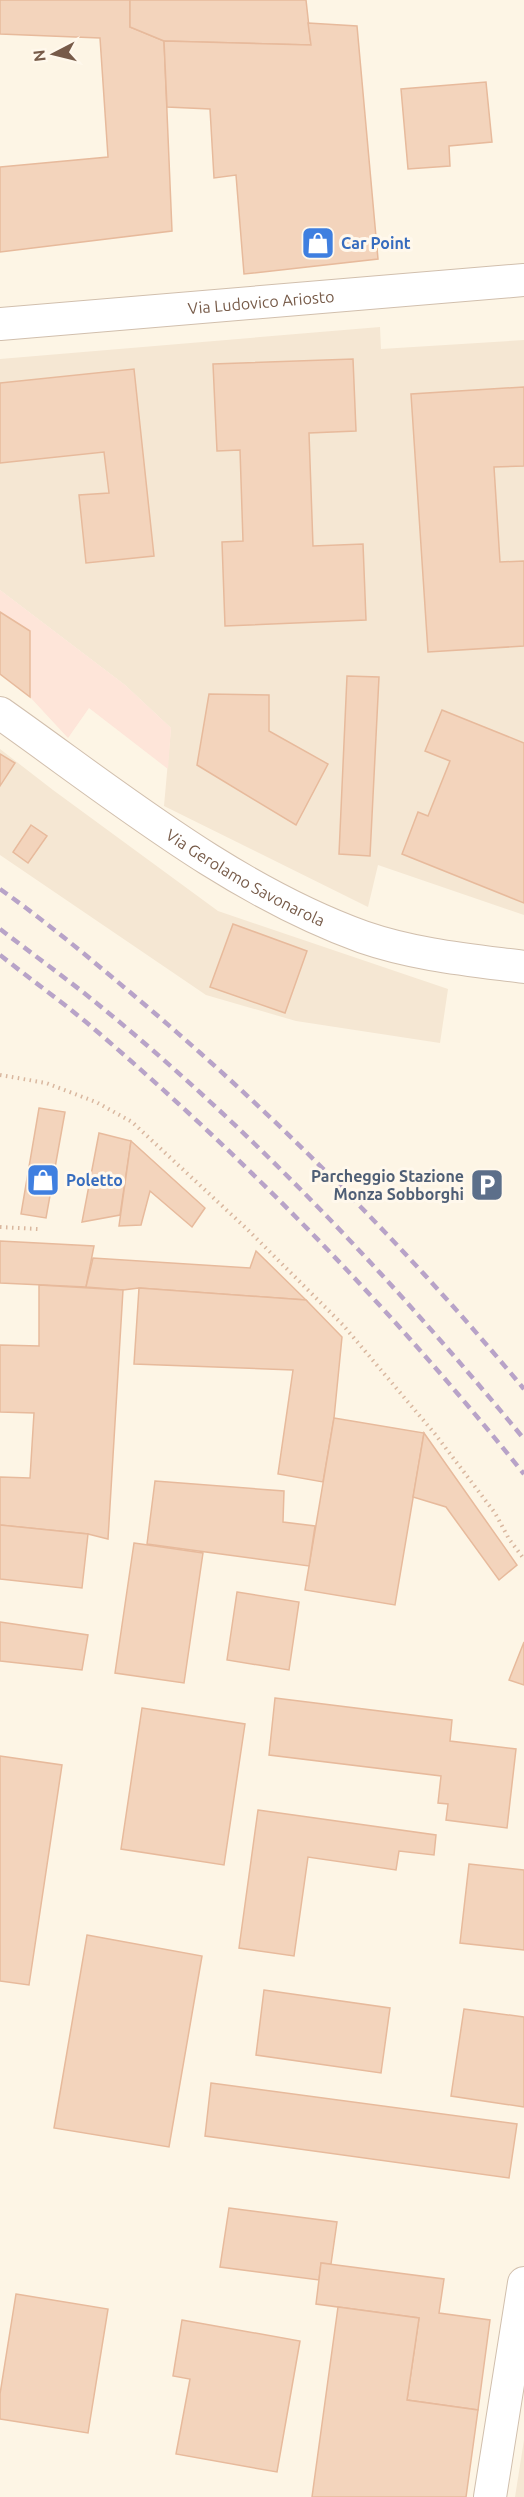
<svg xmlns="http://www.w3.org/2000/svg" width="524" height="2497" viewBox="0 0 524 2497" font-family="Ubuntu,sans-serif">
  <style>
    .residential { fill: #f5e7d3 }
    .commercial { fill: #fee5d9 }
    .building { fill: #f3d4bc; stroke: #e7ba9c; stroke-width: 1.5 }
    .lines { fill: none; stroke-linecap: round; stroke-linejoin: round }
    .minor-casing { stroke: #d1bfad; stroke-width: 34 }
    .path { stroke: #d9b79f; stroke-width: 4; stroke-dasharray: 1.5 4.5; stroke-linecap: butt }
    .minor { stroke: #fff; stroke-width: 32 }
    .rail { stroke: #b8a3c8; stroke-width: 4.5; stroke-dasharray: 9 6; stroke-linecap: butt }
    .labels { text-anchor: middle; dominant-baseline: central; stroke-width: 6; stroke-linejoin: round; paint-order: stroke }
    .shop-label { font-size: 16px; font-weight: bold; fill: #366cbe; stroke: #fff8ec; text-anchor: start }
    .street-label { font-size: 16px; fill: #775b49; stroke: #fff8ec }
    .service-label { font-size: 16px; font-weight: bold; fill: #4e5e75; stroke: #fff8ec; text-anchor: end }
  </style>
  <rect width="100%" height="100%" fill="#fdf5e5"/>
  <g class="residential">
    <polygon points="380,327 381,349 524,340 524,915 378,865 368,907 164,806 171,728 125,685 0,590 0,359"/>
    <polygon points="0,749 53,790 218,911 448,989 440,1043 296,1021 206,995 0,855"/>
    <polygon points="524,2440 524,2497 515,2497"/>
  </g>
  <polygon class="commercial" points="0,590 125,685 171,728 168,769 89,708 68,738 30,697 0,674"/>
  <g class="building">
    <polygon points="0,0 130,0 130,27 164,41 172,231 0,252 0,167 108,157 100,38 0,34"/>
    <polygon points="130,0 306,0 311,45 164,41 130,27"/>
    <polygon points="308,23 357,26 378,259 244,274 236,175 214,178 210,109 167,107 164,41 311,45"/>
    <polygon points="486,82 492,142 449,146 450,166 408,169 401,89"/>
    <polygon points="353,359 356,431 309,433 313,546 363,544 366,620 225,626 222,542 243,541 240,450 217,451 213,364"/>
    <polygon points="134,369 154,556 86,563 79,495 109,493 104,452 0,463 0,383"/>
    <polygon points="524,387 524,466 494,467 500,562 524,561 524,646 428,652 411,394"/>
    <polygon points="0,612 30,631 30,697 0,674"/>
    <polygon points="347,676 379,677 370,856 339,854"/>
    <polygon points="209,694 269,695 269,731 328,764 296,825 197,765"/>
    <polygon points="442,710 524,743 524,903 402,854 418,812 428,816 450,761 425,751"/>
    <polygon points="0,754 15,763 0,786"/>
    <polygon points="31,825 47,836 28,863 13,852"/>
    <polygon points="233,924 307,951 285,1013 210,987"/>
    <polygon points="39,1108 65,1112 46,1218 21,1214"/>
    <polygon points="99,1133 131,1141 120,1215 82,1222"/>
    <polygon points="131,1141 205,1208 192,1227 150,1191 141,1225 119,1226"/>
    <polygon points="0,1241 94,1246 86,1287 0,1283"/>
    <polygon points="256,1251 306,1300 139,1288 123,1290 86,1287 93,1258 250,1268"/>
    <polygon points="39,1285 123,1290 108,1539 88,1534 0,1525 0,1477 30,1478 34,1413 0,1412 0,1345 39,1346"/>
    <polygon points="139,1288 306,1300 342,1337 334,1418 323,1482 278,1474 293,1370 134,1364"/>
    <polygon points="334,1418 424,1433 395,1605 305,1590"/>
    <polygon points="424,1433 517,1565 499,1580 446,1507 413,1497"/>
    <polygon points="155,1481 284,1491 283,1522 315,1526 309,1566 147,1544"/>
    <polygon points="0,1525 88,1534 82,1588 0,1579"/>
    <polygon points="134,1543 203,1553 184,1683 115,1673"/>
    <polygon points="237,1592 299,1602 289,1670 227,1660"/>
    <polygon points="0,1622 88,1635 82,1670 0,1661"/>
    <polygon points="524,1642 524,1685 509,1680"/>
    <polygon points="275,1698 452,1720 450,1741 516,1749 507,1828 446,1820 448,1804 438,1803 441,1776 269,1755"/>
    <polygon points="142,1708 245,1724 224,1865 121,1849"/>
    <polygon points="0,1756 62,1765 29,1985 0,1981"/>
    <polygon points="258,1810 436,1835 434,1855 399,1851 396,1870 308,1857 294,1956 239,1948"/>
    <polygon points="469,1864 524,1870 524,1950 460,1943"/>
    <polygon points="87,1935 202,1956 169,2147 54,2128"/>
    <polygon points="264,1990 390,2008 381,2073 256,2055"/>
    <polygon points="464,2009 524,2017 524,2107 451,2096"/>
    <polygon points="211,2083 517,2124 509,2178 205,2136"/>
    <polygon points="229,2208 337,2222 331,2264 321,2263 319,2280 220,2267"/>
    <polygon points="321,2263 444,2279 439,2313 490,2320 478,2410 407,2400 419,2318 316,2304"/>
    <polygon points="16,2294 108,2309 88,2433 0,2419 0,2394"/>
    <polygon points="338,2307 419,2318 407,2400 478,2410 466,2497 312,2497"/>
    <polygon points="182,2320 300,2341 277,2472 176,2454 190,2379 173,2376"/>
  </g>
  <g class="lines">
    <defs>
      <g id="minor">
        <path id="s1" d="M0,324L524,280"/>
        <path id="s2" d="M0,713C115,794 230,889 363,937C415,955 470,960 524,967"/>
        <polyline points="490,2497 524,2283"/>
      </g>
    </defs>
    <use href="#minor" class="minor-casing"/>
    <g class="path">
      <polyline points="0,1075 46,1083 96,1102 132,1122 248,1230 343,1325 435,1434 495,1513 509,1539 524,1559"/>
      <polyline points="0,1227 38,1229"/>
    </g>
    <use href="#minor" class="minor"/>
    <g class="rail">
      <path d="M0,889C48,923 93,961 138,999C278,1117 407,1248 524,1389"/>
      <path d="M0,929C31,953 63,976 94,1001C253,1130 394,1281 524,1439"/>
      <path d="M0,955C29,978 58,999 86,1022C249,1161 390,1307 524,1474"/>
    </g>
  </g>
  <defs>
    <symbol id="shop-square" viewBox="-11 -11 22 22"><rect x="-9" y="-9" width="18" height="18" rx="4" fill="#3f7fe0" stroke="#fff8ec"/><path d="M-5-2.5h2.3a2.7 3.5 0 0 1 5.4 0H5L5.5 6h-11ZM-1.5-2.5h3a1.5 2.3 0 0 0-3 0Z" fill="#fff"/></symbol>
    <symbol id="parking-square" viewBox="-11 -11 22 22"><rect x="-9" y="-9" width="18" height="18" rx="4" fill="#5c6f8a" stroke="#fff8ec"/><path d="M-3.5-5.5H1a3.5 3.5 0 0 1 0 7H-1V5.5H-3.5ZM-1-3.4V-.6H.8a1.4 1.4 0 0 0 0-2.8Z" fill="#fff"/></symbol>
  </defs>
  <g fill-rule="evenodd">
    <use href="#shop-square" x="299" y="224" width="38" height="38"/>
    <use href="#shop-square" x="24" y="1161" width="38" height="38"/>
    <use href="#parking-square" x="468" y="1166" width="38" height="38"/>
  </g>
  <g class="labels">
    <g class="shop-label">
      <text x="341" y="243">Car Point</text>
      <text x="66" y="1180">Poletto</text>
    </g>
    <g class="street-label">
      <text stroke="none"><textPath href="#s1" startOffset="262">Via Ludovico Ariosto</textPath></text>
      <text stroke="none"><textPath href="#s2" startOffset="296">Via Gerolamo Savonarola</textPath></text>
    </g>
    <g class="service-label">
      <text x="464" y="1176">Parcheggio Stazione<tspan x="464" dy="18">Monza Sobborghi</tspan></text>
    </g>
  </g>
  <g transform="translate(54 54) rotate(263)" stroke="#fff8ec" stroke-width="4.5" paint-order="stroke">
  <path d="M0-4.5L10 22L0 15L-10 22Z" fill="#775b49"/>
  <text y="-9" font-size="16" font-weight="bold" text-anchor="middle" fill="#775b49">N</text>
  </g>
</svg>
